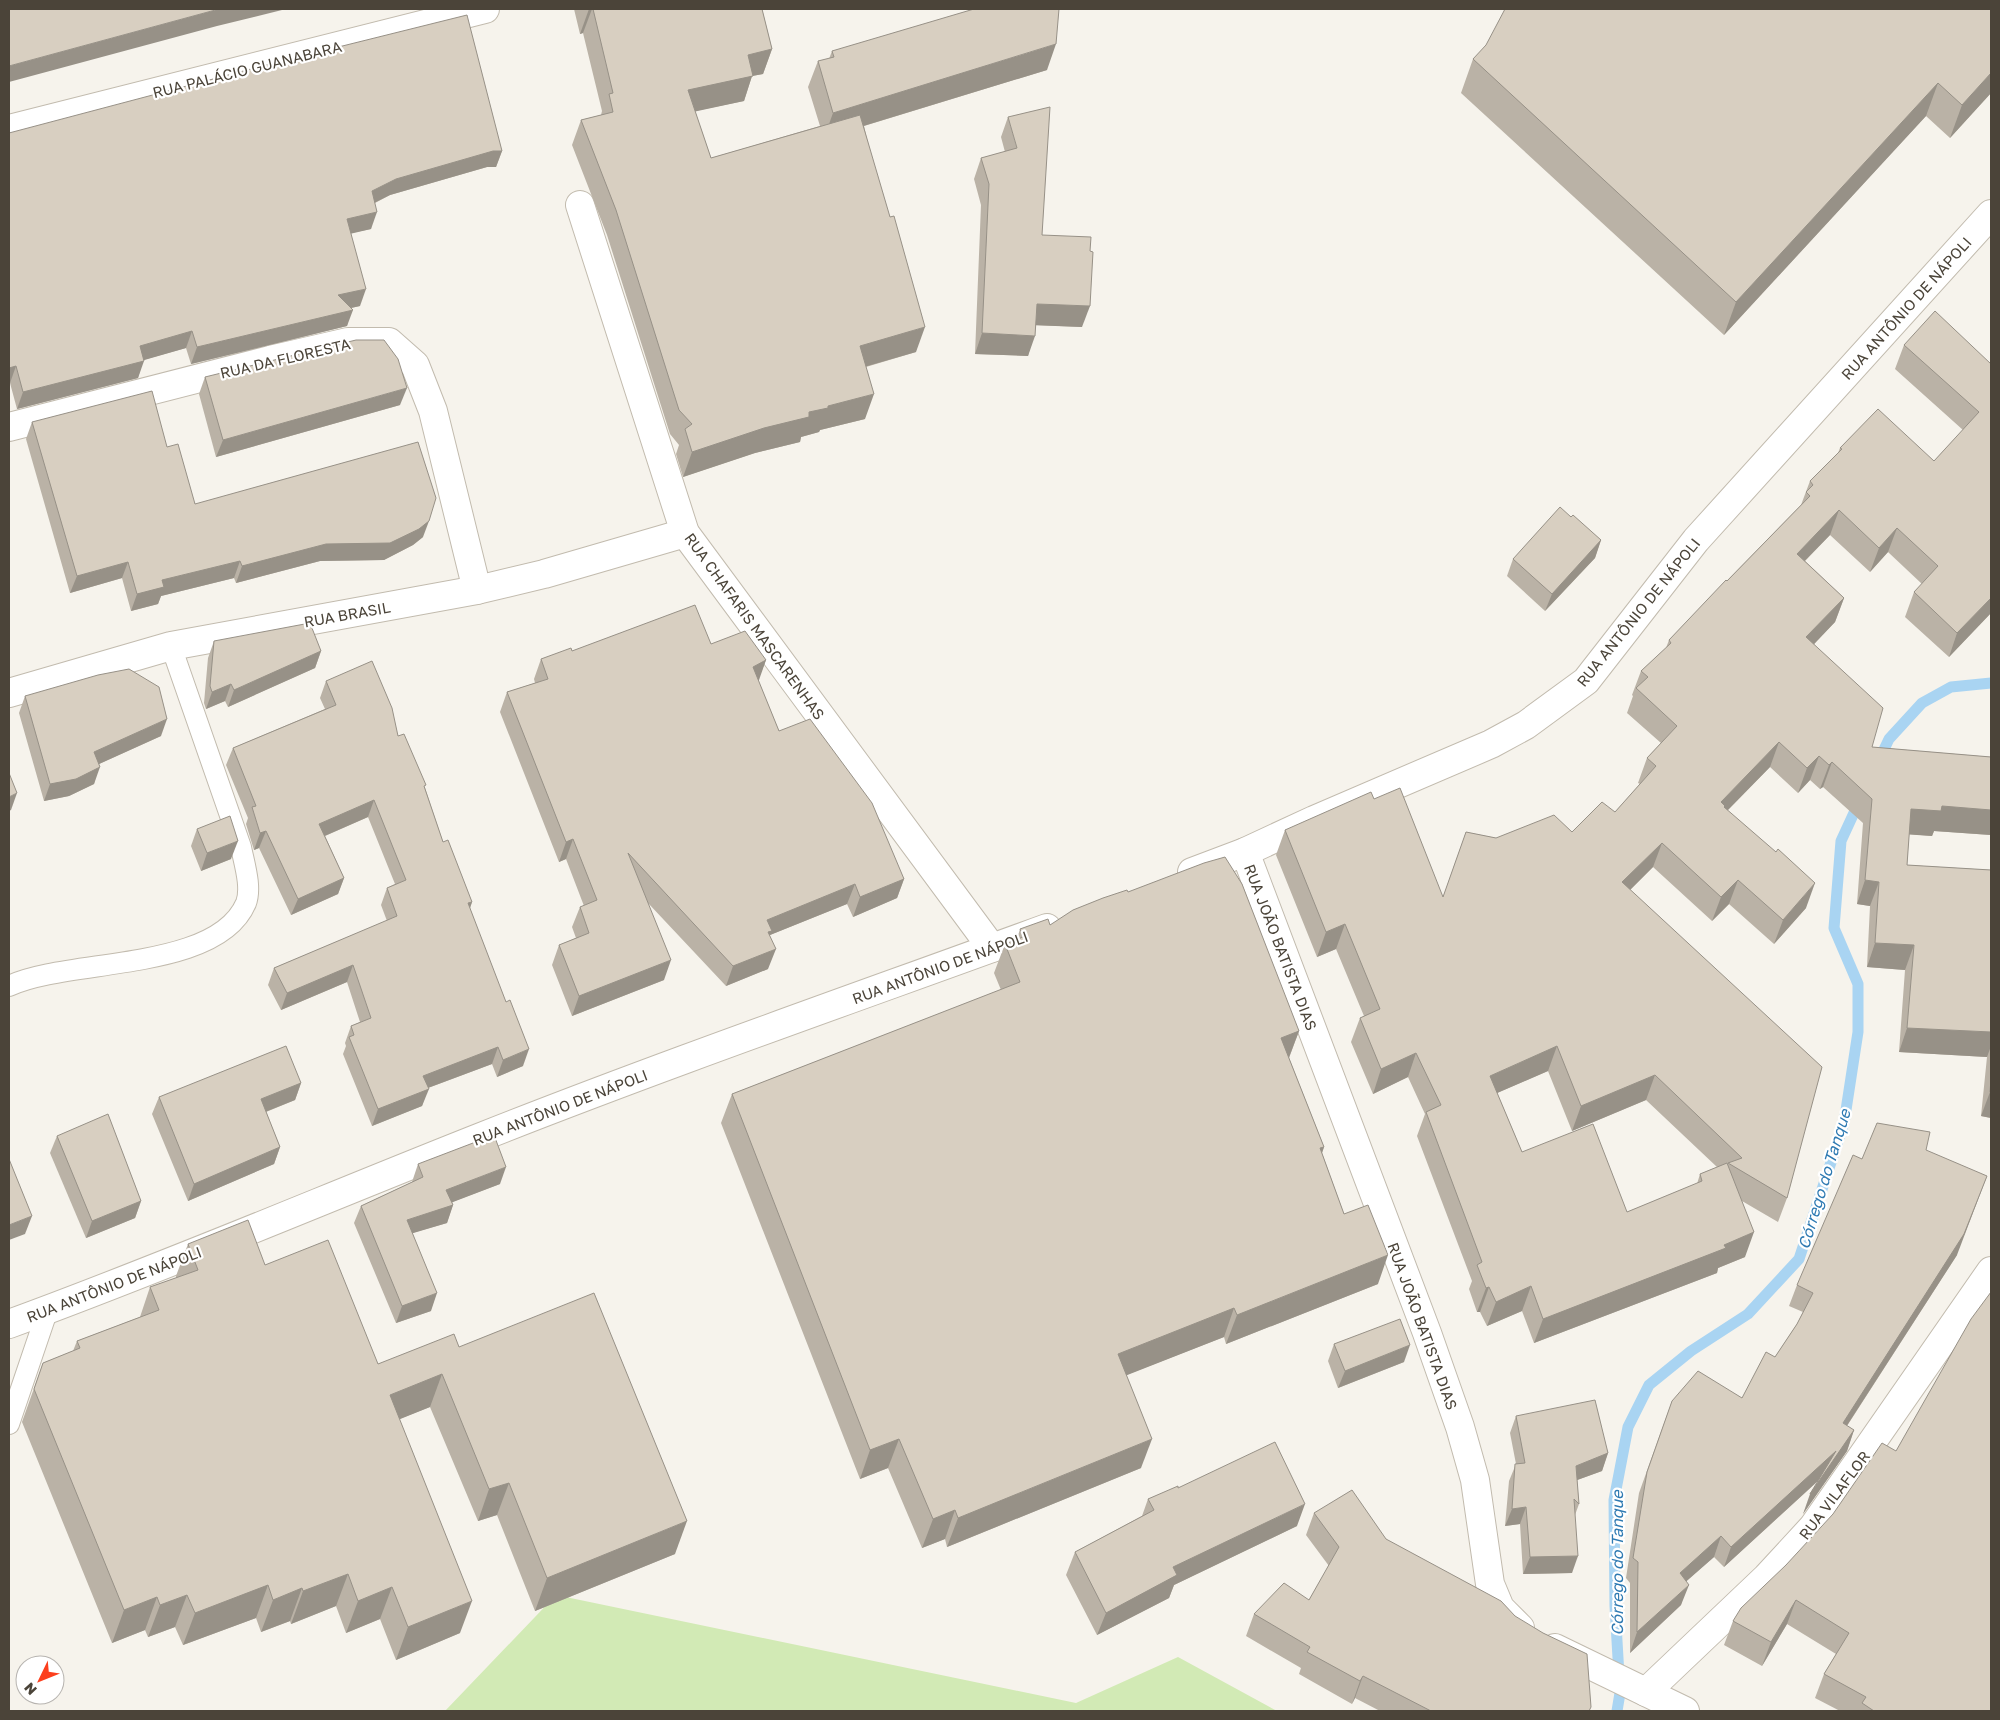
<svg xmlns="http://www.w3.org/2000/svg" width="2000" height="1720" viewBox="0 0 2000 1720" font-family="'Golos Text',sans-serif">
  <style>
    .green { fill: #d2eab5 }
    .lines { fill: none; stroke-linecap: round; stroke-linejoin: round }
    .stream { stroke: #a9d4f2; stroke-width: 11 }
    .lane-casing { stroke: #c2bbae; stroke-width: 22 }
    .street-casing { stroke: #c2bbae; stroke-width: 30 }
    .lane { stroke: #fff; stroke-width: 20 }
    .street { stroke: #fff; stroke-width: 28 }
    .wall { fill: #bab2a6; fill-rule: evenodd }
    .shaded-wall { fill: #979187 }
    .building { fill: #d8cfc1; stroke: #979187 }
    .labels { text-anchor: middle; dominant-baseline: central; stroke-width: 4.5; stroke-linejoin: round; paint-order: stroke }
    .street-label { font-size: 15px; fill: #4b4439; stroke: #fff }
    .water-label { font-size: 16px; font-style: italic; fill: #2e7ab2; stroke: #fff }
  </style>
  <rect width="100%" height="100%" fill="#f6f3ec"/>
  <polygon class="green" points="556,1595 1076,1703 1178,1657 1277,1711 445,1711"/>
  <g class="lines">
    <g class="stream">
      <polyline points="1878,762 1889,739 1922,703 1951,687 1991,683"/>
      <polyline points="1617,1711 1620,1693 1615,1606 1614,1500 1628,1427 1649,1385 1691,1351 1748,1314 1799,1259 1844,1123 1858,1032 1858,984 1834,928 1841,841 1859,802"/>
    </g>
    <defs>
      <g id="lane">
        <path d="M9,986C68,958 217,972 246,903C252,887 244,863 241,847L171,646"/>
        <polyline points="9,1424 48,1309"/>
      </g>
      <g id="street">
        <polyline points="9,129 485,9"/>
        <polyline points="580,205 685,533 992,948"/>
        <polyline points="9,427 270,360 348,342 389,342 415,365 433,411 477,590"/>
        <polyline points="9,693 171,646 477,590 544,574 685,533"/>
        <polyline points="1245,852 1427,1333 1460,1427 1475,1480 1490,1584 1500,1608 1520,1628"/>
        <polyline points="1192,872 1245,852 1314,820 1491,744 1526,725 1586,681 1696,540 1991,214"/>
        <path d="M9,1324C168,1266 324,1199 481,1137C668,1063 858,997 1047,928"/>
        <polyline points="1555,1648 1685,1711"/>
        <polyline points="1646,1692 1767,1577 1813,1527 1991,1271"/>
      </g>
    </defs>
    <use href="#lane" class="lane-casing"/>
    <use href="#street" class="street-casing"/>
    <use href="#lane" class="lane"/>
    <use href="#street" class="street"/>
  </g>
  <g class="wall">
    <polygon points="574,9 762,9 772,49 763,74 752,76 744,101 695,111 711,158 820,126 808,87 818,61 829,59 832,51 1047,70 864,126 916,352 866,367 865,419 820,430 819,432 801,437 800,442 755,453 683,477 676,454 679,445 670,434 607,235 572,145 581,120 601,115 602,111 583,33 580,34"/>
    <polygon points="1991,9 1991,93 1950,138 1926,116 1724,335 1461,93 1473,59"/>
    <polygon points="1008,117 1042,235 1082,327 1036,325 1028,356 975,354 981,205 974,179 981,158 1005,152 1001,137"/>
    <polygon points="9,133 502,151 496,167 487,167 390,195 375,203 371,229 351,233 360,306 351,308 347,326 191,364 186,348 143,360 138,378 17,409 10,383 9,383"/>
    <path d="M1904,345L1991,364V613L1949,657L1905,617L1914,592L1922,584L1888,552L1870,572L1830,535L1805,561L1844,598L1835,622L1814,644L1872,747L1991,757V835L1934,831L1932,836L1909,834L1907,865L1991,870V1118L1981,1116L1987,1057L1899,1052L1905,970L1867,967L1870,906L1857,904L1863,823L1823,787L1820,789L1810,780L1798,793L1770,767L1727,811L1806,908L1774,944L1729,904L1712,921L1653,867L1630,890L1787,1198L1778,1222L1742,1201L1745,1257L1718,1268L1717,1273L1534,1343L1522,1311L1487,1326L1480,1312H1477L1469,1289L1472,1281L1417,1136L1425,1114L1408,1077L1373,1094L1351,1042L1360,1018L1364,1016L1336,949L1317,957L1276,855L1285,830L1374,799L1443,897L1466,832L1496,838L1572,832L1615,812L1640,784L1638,783L1647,758L1661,743L1627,713L1633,696L1632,695L1641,671L1666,648L1669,640L1801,505L1810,481L1838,453L1840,448L1934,461L1963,430L1895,369ZM1548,1071L1572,1131L1646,1100L1717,1167L1700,1174L1697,1184L1627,1212L1522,1152L1497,1093Z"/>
    <polygon points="205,377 400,405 216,457 199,394"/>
    <polygon points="32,422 167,447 195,504 423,537 413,545 384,560 320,561 236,583 234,578 161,596 158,604 131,611 122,578 70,593 26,439"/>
    <polygon points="1571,517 1601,540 1595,558 1545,611 1507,576 1513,559"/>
    <polygon points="214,641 321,651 315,668 228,707 225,701 206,709 204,703 208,658"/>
    <polygon points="711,644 766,660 758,680 779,731 904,879 897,898 853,917 847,904 770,935 768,969 726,986 648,903 664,980 572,1016 552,965 559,945 576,938 572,927 580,907 584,906 566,859 559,862 500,712 507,692 535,683 534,679 541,659 572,651"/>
    <polygon points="326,681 398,736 425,788 443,842 472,902 470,908 523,1066 497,1077 492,1064 428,1088 422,1106 372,1126 343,1054 346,1046 345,1043 351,1026 360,1022 347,982 281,1010 268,985 274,968 387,921 381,905 387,888 395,884 368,817 325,836 344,878 338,894 291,915 259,848 254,850 246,824 248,818 226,765 233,748 325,709 320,698"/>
    <polygon points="25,696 161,736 99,764 94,784 69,796 44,801 19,713"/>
    <polygon points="197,829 231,859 201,871 191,846"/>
    <polygon points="1128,892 1299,1031 1289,1058 1324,1147 1322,1153 1344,1214 1378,1284 1226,1344 1224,1337 1126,1375 1141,1468 947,1547 945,1539 922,1548 888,1468 860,1479 721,1123 732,1094 1001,990 994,973 1005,944 1017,939 1020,929 1050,925"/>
    <polygon points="301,1083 295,1100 266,1112 280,1147 274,1164 188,1201 152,1114 159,1097"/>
    <polygon points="57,1136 141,1201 135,1218 86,1238 50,1153"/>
    <polygon points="1926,1150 1957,1255 1847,1426 1854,1430 1847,1451 1803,1514 1818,1481 1724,1567 1714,1557 1686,1581 1681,1605 1630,1653 1630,1583 1626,1578 1639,1493 1672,1401 1742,1398 1775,1357 1797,1324 1803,1312 1789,1306 1797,1285 1862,1159"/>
    <polygon points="418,1164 500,1184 452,1202 453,1205 447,1223 412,1233 431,1311 396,1323 354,1223 361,1206 412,1182"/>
    <polygon points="188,1244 265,1265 378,1364 459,1347 675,1554 535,1611 497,1515 478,1521 430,1407 399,1419 460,1633 396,1660 380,1619 346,1633 336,1606 291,1624 290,1621 261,1632 256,1618 183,1645 175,1627 148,1637 145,1630 112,1643 22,1422 43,1363 73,1351 77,1341 140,1317 150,1287 176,1278 176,1276"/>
    <polygon points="1334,1344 1404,1362 1338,1388 1328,1361"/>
    <polygon points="1516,1416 1608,1453 1602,1471 1577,1480 1579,1504 1575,1515 1572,1573 1523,1574 1520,1524 1505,1526 1509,1481 1516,1464 1510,1433"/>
    <polygon points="1896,1451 1991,1711 1840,1711 1815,1698 1824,1674 1836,1654 1787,1624 1762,1666 1724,1645 1733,1621"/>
    <polygon points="1178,1488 1297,1526 1174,1585 1169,1598 1097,1635 1066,1575 1075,1552 1142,1516 1148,1499"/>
    <polygon points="1314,1513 1386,1539 1589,1711 1380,1711 1355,1698 1352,1704 1299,1674 1301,1668 1246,1636 1254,1614 1309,1600 1329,1566 1306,1535"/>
  </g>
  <g class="shaded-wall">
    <polygon points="219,9 286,9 217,26 9,82 9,66"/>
    <polygon points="589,9 592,9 583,33 580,34"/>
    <polygon points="1056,44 1047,70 824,138 833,113"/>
    <polygon points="772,49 763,74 752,76 744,101 679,115 688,90 748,55"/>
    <polygon points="1991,73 1991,93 1950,138 1962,105"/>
    <polygon points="1938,83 1926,116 1724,335 1736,302"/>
    <polygon points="493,151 502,151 496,167 487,167 390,195 366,207 372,191 396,179"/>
    <polygon points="377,212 371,229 341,236 347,219"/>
    <polygon points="366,289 360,306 332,312 338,295"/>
    <polygon points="1037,304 1090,306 1082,327 1029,325"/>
    <polygon points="353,310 347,326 191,364 197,347"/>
    <polygon points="925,327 916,352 850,371 860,346"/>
    <polygon points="192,331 186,348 134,363 140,346"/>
    <polygon points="982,333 1035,336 1028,356 975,354"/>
    <polygon points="144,361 138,378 17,409 23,392"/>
    <polygon points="16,366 10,383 9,383 9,368"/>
    <polygon points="407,388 400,405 216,457 223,440"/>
    <polygon points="874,394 865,419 820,430 819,432 801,437 800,442 755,453 683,477 692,452 828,406"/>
    <polygon points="1839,510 1830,535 1788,578 1797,554"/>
    <polygon points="429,521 423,537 413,545 384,560 320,561 236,583 242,566 326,544"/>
    <polygon points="1897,528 1888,552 1870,572 1879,548"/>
    <polygon points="1601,540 1595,558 1545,611 1552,594"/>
    <polygon points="240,561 234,578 161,596 158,604 131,611 137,594 162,580"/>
    <polygon points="128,562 122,578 70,593 77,576"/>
    <polygon points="1844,598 1835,622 1797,662 1806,637"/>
    <polygon points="1991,598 1991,613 1949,657 1957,633"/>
    <polygon points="321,651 315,668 228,707 234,690"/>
    <polygon points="766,660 759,680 746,687 753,667"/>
    <polygon points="231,684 225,701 206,709 212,692"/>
    <polygon points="167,719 161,736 88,769 94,752"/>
    <polygon points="1779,742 1770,767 1721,817 1721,802"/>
    <polygon points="1819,756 1810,780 1798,793 1807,768"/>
    <polygon points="1832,762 1823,787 1820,789 1829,765"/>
    <polygon points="100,767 94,784 69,796 44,801 50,784"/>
    <polygon points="17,793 11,810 9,811 9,797"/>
    <polygon points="374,800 368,817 313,841 319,824"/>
    <polygon points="1942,806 1991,810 1991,835 1934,831 1932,836 1902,834 1911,809"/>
    <polygon points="266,831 259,848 254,850 260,833"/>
    <polygon points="573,839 566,859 559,862 566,842"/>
    <polygon points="238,841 231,859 201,871 207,853"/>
    <polygon points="1662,843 1653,867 1613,907 1622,882"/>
    <polygon points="344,878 338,894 291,915 298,899"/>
    <polygon points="904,879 897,898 853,917 860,897"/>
    <polygon points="1738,880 1729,904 1712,921 1721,897"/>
    <polygon points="1865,880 1879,882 1870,906 1857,904"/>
    <polygon points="1815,883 1806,908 1774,944 1783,920"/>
    <polygon points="855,884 847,904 770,935 764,951 767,920"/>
    <polygon points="472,902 466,919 468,903"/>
    <polygon points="1345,924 1336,949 1317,957 1326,932"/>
    <polygon points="1875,943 1914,945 1905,970 1867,967"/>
    <polygon points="776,949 768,969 726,986 733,966"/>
    <polygon points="671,960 664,980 572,1016 579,996"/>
    <polygon points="353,965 347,982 281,1010 287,993"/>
    <polygon points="1907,1028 1991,1032 1991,1046 1987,1057 1899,1052"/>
    <polygon points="1299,1031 1288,1060 1281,1038"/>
    <polygon points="1557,1046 1548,1071 1481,1100 1490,1076"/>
    <polygon points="498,1047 492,1064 417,1092 423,1076"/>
    <polygon points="529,1049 523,1066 497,1077 503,1060"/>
    <polygon points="1416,1053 1408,1077 1373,1094 1381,1069"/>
    <polygon points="1655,1075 1646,1100 1572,1131 1581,1106"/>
    <polygon points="301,1083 295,1100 255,1116 261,1099"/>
    <polygon points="429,1089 422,1106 372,1126 378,1109"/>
    <polygon points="1990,1092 1991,1092 1991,1118 1981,1116"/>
    <polygon points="280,1147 274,1164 188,1201 194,1184"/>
    <polygon points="1324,1147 1314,1176 1320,1148"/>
    <polygon points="506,1167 500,1184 440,1207 446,1190"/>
    <polygon points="1987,1176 1957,1255 1835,1444 1843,1423"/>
    <polygon points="141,1201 135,1218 86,1238 92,1221"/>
    <polygon points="453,1205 447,1223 400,1237 407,1220"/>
    <polygon points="32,1216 25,1234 9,1240 9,1225"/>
    <polygon points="1754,1232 1745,1257 1718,1268 1717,1273 1534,1343 1543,1319"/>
    <polygon points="1388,1255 1378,1284 1226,1344 1237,1315"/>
    <polygon points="1531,1286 1522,1311 1487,1326 1496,1302"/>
    <polygon points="1489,1287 1480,1312 1477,1312 1486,1288"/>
    <polygon points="437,1293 431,1311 396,1323 402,1306"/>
    <polygon points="1234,1308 1224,1337 1107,1383 1118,1354"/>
    <polygon points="1410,1345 1404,1362 1338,1388 1345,1371"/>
    <polygon points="442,1374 430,1407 378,1428 390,1395"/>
    <polygon points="1854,1430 1847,1451 1803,1514 1810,1494 1821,1478 1724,1567 1731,1547"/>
    <polygon points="899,1439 888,1468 860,1479 870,1450"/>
    <polygon points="1152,1439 1141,1468 947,1547 958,1518"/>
    <polygon points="1608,1453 1602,1471 1569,1483 1576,1466"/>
    <polygon points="509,1483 497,1515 478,1521 489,1489"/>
    <polygon points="1305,1504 1297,1526 1174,1585 1169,1598 1097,1635 1106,1613 1173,1567"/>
    <polygon points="1526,1507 1520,1524 1505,1526 1512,1509"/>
    <polygon points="955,1510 945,1539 922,1548 933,1519"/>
    <polygon points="687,1521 675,1554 535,1611 547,1578"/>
    <polygon points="1721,1536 1714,1557 1672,1594 1680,1573"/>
    <polygon points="1578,1556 1572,1573 1523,1574 1530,1557"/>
    <polygon points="348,1574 336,1606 291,1624 303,1591"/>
    <polygon points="268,1585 256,1618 183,1645 195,1613"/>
    <polygon points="1689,1585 1681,1605 1630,1653 1637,1632"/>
    <polygon points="392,1587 380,1619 346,1633 358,1601"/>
    <polygon points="302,1588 290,1621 261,1632 273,1600"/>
    <polygon points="187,1595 175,1627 148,1637 160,1605"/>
    <polygon points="157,1597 145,1630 112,1643 124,1610"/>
    <polygon points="1796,1600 1787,1624 1762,1666 1771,1642"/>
    <polygon points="472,1601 460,1633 396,1660 408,1627"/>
    <polygon points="1363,1676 1355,1698 1352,1704 1360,1681"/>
  </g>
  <g class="building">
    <polygon points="9,9 219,9 9,66"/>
    <polygon points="593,9 762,9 772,49 748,55 753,76 688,90 711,158 860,115 890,217 894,216 925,327 860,346 874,394 828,406 828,408 809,412 809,417 764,428 692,452 685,429 692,424 679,410 616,210 581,120 613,112 609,94 613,93"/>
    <polygon points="974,9 1059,9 1056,44 833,113 818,61 834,57 832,51"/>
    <polygon points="1505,9 1991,9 1991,73 1962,105 1938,83 1736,302 1473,59 1486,45"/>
    <polygon points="467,15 502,151 493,151 396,179 372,191 377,212 347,219 366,289 338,295 353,310 197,347 192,331 140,346 144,361 23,392 16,366 9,368 9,133 266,65"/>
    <polygon points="1050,107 1042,235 1091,237 1090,251 1093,252 1090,306 1037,304 1035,336 982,333 989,184 981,158 1017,148 1008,117"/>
    <polygon points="1935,311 1991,364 1991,598 1957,633 1914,592 1938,566 1897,528 1879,548 1839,510 1797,554 1844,598 1806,637 1883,708 1872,747 1991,757 1991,810 1942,806 1941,811 1911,809 1907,865 1991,870 1991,1032 1907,1028 1914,945 1875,943 1879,882 1865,880 1872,799 1832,762 1829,765 1819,756 1807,768 1779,742 1721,802 1725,806 1724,807 1776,852 1778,849 1815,883 1783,920 1738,880 1721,897 1662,843 1622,882 1822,1067 1787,1198 1728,1163 1742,1158 1655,1075 1581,1106 1557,1046 1490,1076 1522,1152 1593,1124 1627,1212 1702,1181 1700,1174 1727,1163 1754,1232 1724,1245 1726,1248 1543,1319 1531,1286 1496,1302 1489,1287 1486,1288 1477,1265 1482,1262 1426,1112 1441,1105 1416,1053 1381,1069 1360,1018 1380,1009 1345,924 1326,932 1285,830 1371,792 1374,799 1400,788 1443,897 1466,832 1496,838 1554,815 1572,832 1602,802 1615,812 1656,766 1647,758 1677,726 1636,688 1648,677 1641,671 1671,643 1669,640 1726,580 1727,581 1810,496 1806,492 1813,485 1810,481 1842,449 1840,448 1878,409 1934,461 1979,412 1904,345"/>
    <polygon points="356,340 384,340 398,359 407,388 223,440 205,377"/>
    <polygon points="152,391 167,447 178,444 195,504 418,442 436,498 429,521 419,529 390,543 326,544 242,566 240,561 162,580 164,587 137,594 128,562 77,576 32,422"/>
    <polygon points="1560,507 1571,517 1573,515 1601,540 1552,594 1513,559"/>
    <polygon points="695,605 711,644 745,631 766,660 753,667 779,731 810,719 872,803 904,879 860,897 855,884 767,920 772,931 768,932 776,949 733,966 628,853 671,960 579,996 559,945 589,933 580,907 597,900 573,839 566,842 507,692 548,679 541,659 571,648 572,651"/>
    <polygon points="310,623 321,651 234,690 231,684 212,692 210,686 214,641"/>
    <polygon points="372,661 392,708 398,736 404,734 426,785 424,786 443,842 448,840 472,902 468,903 506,1002 510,1000 529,1049 503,1060 498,1047 423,1076 429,1089 378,1109 349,1037 354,1035 351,1026 371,1018 353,965 287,993 274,968 397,916 387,888 406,880 374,800 319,824 344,878 298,899 266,831 260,833 252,807 256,806 233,748 336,705 326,681"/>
    <polygon points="129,669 159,687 167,719 94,752 100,767 76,779 50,784 25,696 98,675"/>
    <polygon points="9,773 17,793 9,797"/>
    <polygon points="230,816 238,841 207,853 197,829"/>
    <polygon points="1225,857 1242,884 1299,1031 1281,1038 1324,1147 1320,1148 1344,1214 1368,1205 1388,1255 1237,1315 1234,1308 1118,1354 1152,1439 958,1518 955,1510 933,1519 899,1439 870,1450 732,1094 1020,982 1005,944 1023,937 1020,929 1048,919 1050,925 1073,910 1103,898 1127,890 1128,892 1204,863"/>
    <polygon points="286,1046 301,1083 261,1099 280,1147 194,1184 159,1097"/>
    <polygon points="1991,1079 1991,1092 1990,1092"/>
    <polygon points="108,1114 141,1201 92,1221 57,1136"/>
    <polygon points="1877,1123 1930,1132 1926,1150 1987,1176 1964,1234 1843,1423 1854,1430 1810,1494 1836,1451 1731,1547 1721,1536 1680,1573 1689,1585 1637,1632 1638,1562 1633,1558 1647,1472 1672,1401 1698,1371 1742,1398 1766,1352 1775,1357 1797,1324 1813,1293 1797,1285 1853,1155 1862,1159"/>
    <polygon points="494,1135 506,1167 446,1190 453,1205 407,1220 437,1293 402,1306 361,1206 423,1177 418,1164"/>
    <polygon points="9,1159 32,1216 9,1225"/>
    <polygon points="248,1220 265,1265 328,1240 378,1364 454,1334 459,1347 594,1293 687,1521 547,1578 509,1483 489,1489 442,1374 390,1395 472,1601 408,1627 392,1587 358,1601 348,1574 303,1591 302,1588 273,1600 268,1585 195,1613 187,1595 160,1605 157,1597 124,1610 34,1389 43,1363 80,1348 77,1341 159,1310 150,1287 198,1270 188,1244"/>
    <polygon points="1991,1292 1991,1711 1874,1711 1862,1703 1866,1697 1824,1674 1849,1633 1796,1600 1771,1642 1733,1621 1741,1608 1786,1565 1833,1514 1882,1443 1896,1451 1971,1319"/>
    <polygon points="1400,1319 1410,1345 1345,1371 1334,1344"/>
    <polygon points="1595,1400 1608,1453 1576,1466 1579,1504 1574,1499 1578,1556 1530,1557 1526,1507 1512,1509 1515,1464 1525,1463 1516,1416"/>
    <polygon points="1275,1442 1305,1504 1173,1567 1177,1575 1106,1613 1075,1552 1154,1510 1148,1499 1178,1486 1178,1488"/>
    <polygon points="1352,1490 1386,1539 1501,1601 1515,1616 1543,1633 1587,1654 1591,1707 1589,1711 1431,1711 1363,1676 1360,1681 1307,1652 1310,1647 1254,1614 1284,1583 1309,1600 1339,1547 1314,1513"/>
  </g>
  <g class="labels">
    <g class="street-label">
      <text transform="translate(247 69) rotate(-14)">RUA PALÁCIO GUANABARA</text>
      <text transform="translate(1906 308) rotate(-48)">RUA ANTÔNIO DE NÁPOLI</text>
      <text transform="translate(285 358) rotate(-13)">RUA DA FLORESTA</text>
      <text transform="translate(1638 612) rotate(-51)">RUA ANTÔNIO DE NÁPOLI</text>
      <text transform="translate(347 614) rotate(-10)">RUA BRASIL</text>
      <text transform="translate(755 626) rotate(54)">RUA CHAFARIS MASCARENHAS</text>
      <text transform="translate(1281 947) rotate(69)">RUA JOÃO BATISTA DIAS</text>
      <text transform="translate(940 967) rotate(-20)">RUA ANTÔNIO DE NÁPOLI</text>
      <text transform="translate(560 1107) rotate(-21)">RUA ANTÔNIO DE NÁPOLI</text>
      <text transform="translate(114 1284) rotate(-21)">RUA ANTÔNIO DE NÁPOLI</text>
      <text transform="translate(1423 1326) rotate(70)">RUA JOÃO BATISTA DIAS</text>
      <text transform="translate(1834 1495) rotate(-53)">RUA VILAFLOR</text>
    </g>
    <g class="water-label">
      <text transform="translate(1824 1179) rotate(-73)">Córrego do Tanque</text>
      <text transform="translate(1617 1563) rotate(-90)">Córrego do Tanque</text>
    </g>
  </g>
  <rect width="2000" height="1720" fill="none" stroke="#4b4439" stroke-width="20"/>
  <g transform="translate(40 1680) rotate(227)"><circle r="24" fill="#ffffff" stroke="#b7b4b0"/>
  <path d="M0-4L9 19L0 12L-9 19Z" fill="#fc3f1d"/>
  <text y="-8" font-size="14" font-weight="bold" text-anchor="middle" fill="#4b4439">N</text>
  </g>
</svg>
